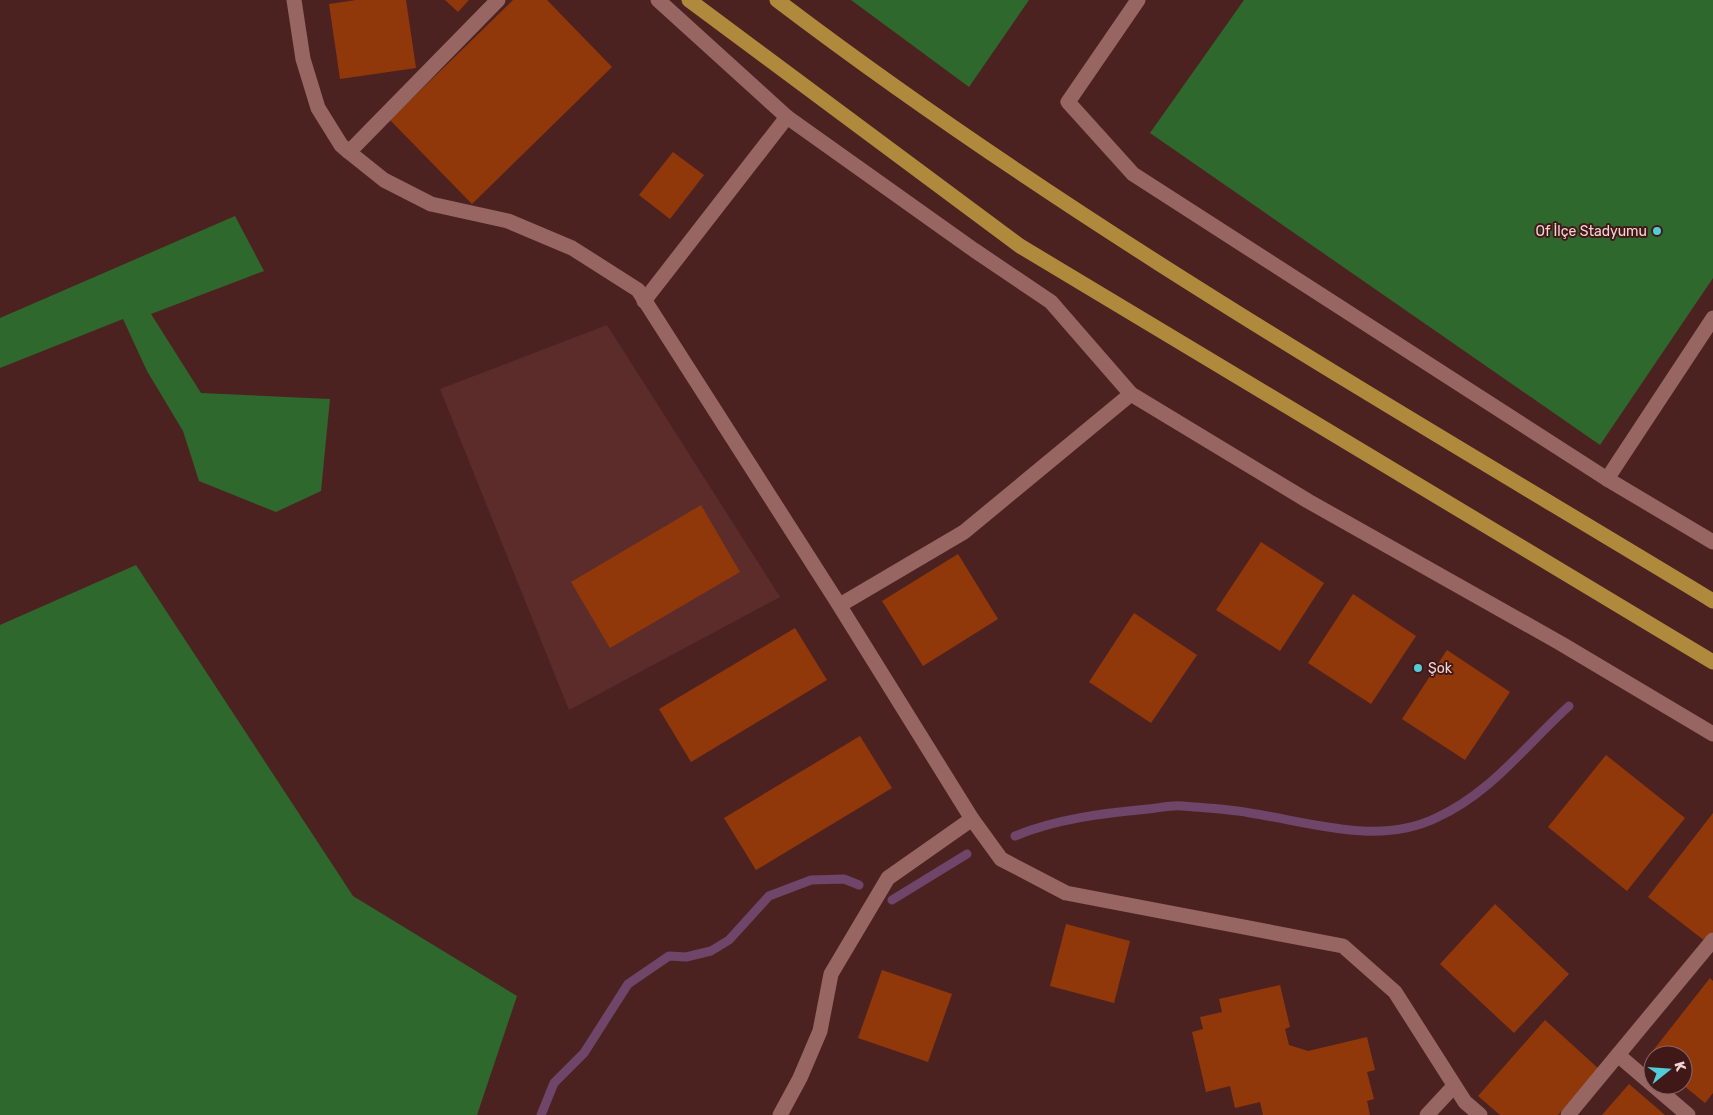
<svg xmlns="http://www.w3.org/2000/svg" width="1713" height="1115" viewBox="0 0 1713 1115" font-family="Rubik,sans-serif">
  <style>
    .built { fill: #5c2c2b }
    .green { fill: #2f682c }
    .lines { fill: none; stroke-linecap: round; stroke-linejoin: round }
    .stream { stroke: #6f456a; stroke-width: 9 }
    .building { fill: #91380a }
    .minor { stroke: #976663; stroke-width: 15 }
    .highway { stroke: #b08a3c; stroke-width: 15 }
    .poi-dot { fill: #52ccd6; stroke: #411818; stroke-width: 2 }
    .labels { text-anchor: middle; dominant-baseline: central; stroke-width: 4; stroke-linejoin: round; paint-order: stroke }
    .poi-label { font-size: 14px; fill: #f1d5d3; stroke: #411818; text-anchor: end }
  </style>
  <rect width="100%" height="100%" fill="#4c2221"/>
  <polygon class="built" points="607,325 780,597 569,710 440,389"/>
  <g class="green">
    <polygon points="851,0 1029,0 969,87"/>
    <polygon points="1244,0 1713,0 1713,278 1600,445 1150,133"/>
    <polygon points="235,216 264,271 151,314 201,393 330,399 321,491 276,512 199,481 183,431 147,371 123,319 0,368 0,318"/>
    <polygon points="136,565 353,896 517,996 477,1115 0,1115 0,625"/>
  </g>
  <g class="lines">
    <g class="stream">
      <path d="M1015,836C1056,819 1104,813 1148,809C1159,808 1171,805 1182,806C1205,808 1228,809 1250,813C1310,822 1378,846 1436,818C1491,793 1525,746 1569,706"/>
      <polyline points="892,900 967,854"/>
      <polyline points="541,1115 554,1083 584,1053 628,984 669,956 686,957 711,951 729,940 769,896 811,880 844,879 859,885"/>
    </g>
  </g>
  <g class="building">
    <polygon points="356,0 406,0 416,68 340,79 329,4"/>
    <polygon points="445,0 469,0 458,12"/>
    <polygon points="513,0 547,0 612,67 472,204 390,120"/>
    <polygon points="673,152 704,175 670,219 639,195"/>
    <polygon points="701,505 740,572 610,648 571,582"/>
    <polygon points="1261,542 1324,583 1280,651 1216,610"/>
    <polygon points="958,554 998,619 923,666 882,601"/>
    <polygon points="1353,594 1416,636 1371,704 1308,663"/>
    <polygon points="1134,613 1197,655 1151,723 1089,682"/>
    <polygon points="795,628 827,680 691,762 659,709"/>
    <polygon points="1447,650 1510,692 1465,760 1402,719"/>
    <polygon points="860,736 892,788 756,870 724,818"/>
    <polygon points="1606,755 1685,818 1627,891 1548,827"/>
    <polygon points="1713,813 1713,932 1705,941 1648,897"/>
    <polygon points="1495,904 1569,974 1514,1033 1440,964"/>
    <polygon points="1066,924 1130,941 1114,1003 1050,986"/>
    <polygon points="882,970 952,994 928,1062 858,1038"/>
    <polygon points="1710,978 1713,981 1713,1093 1705,1103 1683,1085 1683,1055 1653,1055 1653,1061 1648,1057"/>
    <polygon points="1280,985 1290,1027 1285,1029 1289,1045 1308,1051 1367,1037 1375,1070 1367,1072 1374,1099 1367,1101 1370,1115 1263,1115 1260,1102 1235,1108 1230,1086 1206,1092 1192,1032 1203,1029 1200,1017 1222,1012 1219,999"/>
    <polygon points="1545,1020 1599,1069 1558,1115 1500,1115 1478,1096"/>
    <polygon points="1629,1084 1665,1115 1602,1115"/>
  </g>
  <g class="lines">
    <g class="minor">
      <polyline points="294,0 303,59 318,108 341,145 349,152 384,180 431,204 508,221 572,248 638,290 836,600 972,819 1001,859 1066,893 1343,946 1395,992 1465,1102 1480,1115"/>
      <polyline points="658,0 787,117 974,250 1051,302 1131,394 1308,501 1560,643 1713,734"/>
      <polyline points="1138,0 1068,102 1133,174 1607,479 1713,542"/>
      <polyline points="349,152 498,0"/>
      <polyline points="644,301 787,117"/>
      <polyline points="1607,479 1713,318"/>
      <polyline points="840,605 964,532 1131,394"/>
      <polyline points="1618,1055 1653,1085"/>
      <polyline points="1653,1085 1688,1115"/>
      <polyline points="780,1115 800,1078 820,1031 831,974 888,878 972,819"/>
      <polyline points="1427,1115 1454,1086"/>
      <polyline points="1568,1115 1713,940"/>
    </g>
    <g class="highway">
      <polyline points="689,0 1020,246 1713,662"/>
      <path d="M777,0C1072,224 1396,409 1713,601"/>
    </g>
  </g>
  <g class="poi-dot">
    <circle cx="1657" cy="231" r="5"/>
    <circle cx="1418" cy="668" r="5"/>
  </g>
  <g class="labels">
    <g class="poi-label">
      <text x="1647" y="231">Of İlçe Stadyumu</text>
      <text x="1428" y="668" text-anchor="start">Şok</text>
    </g>
  </g>
  <g transform="translate(1668 1070) rotate(73)"><circle r="24" fill="#411818" stroke="#876463"/>
  <path d="M0-4L9 19L0 12L-9 19Z" fill="#52ccd6"/>
  <text y="-8" font-size="14" font-weight="bold" text-anchor="middle" fill="#f1d5d3">K</text>
  </g>
</svg>
